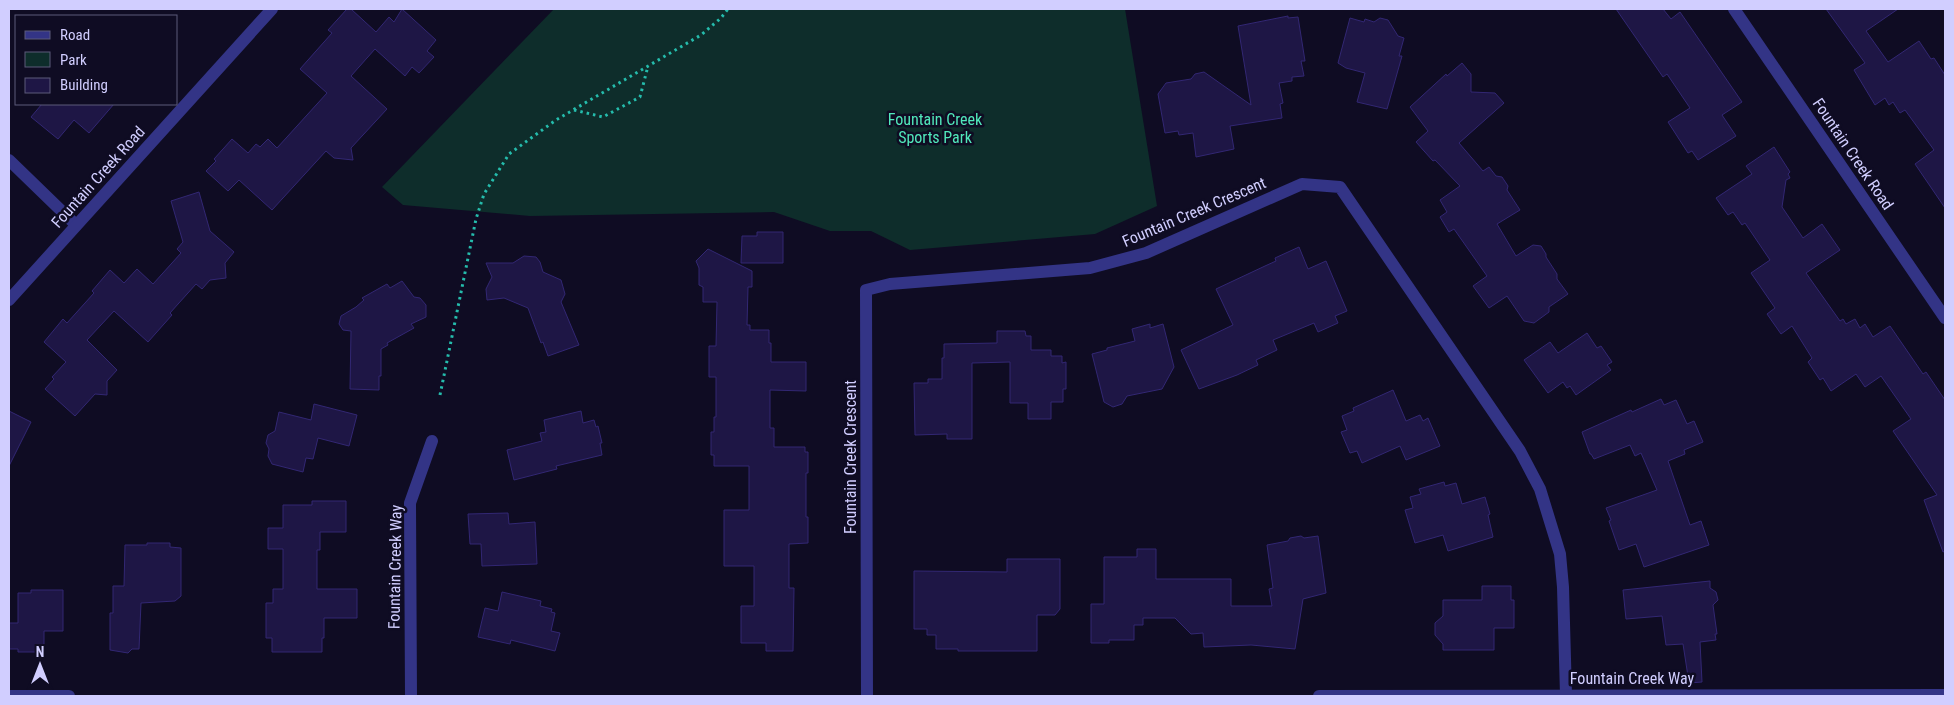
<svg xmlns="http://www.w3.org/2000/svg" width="1954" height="705" viewBox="0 0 1954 705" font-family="'Roboto Condensed',sans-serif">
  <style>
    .green { fill: #0e2d2b }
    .building { fill: #1e1645; stroke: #322773 }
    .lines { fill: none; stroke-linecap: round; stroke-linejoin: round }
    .path { stroke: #25bcac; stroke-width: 3; stroke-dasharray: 2.5 4; stroke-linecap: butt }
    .street { stroke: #333486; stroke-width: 12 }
    .labels { text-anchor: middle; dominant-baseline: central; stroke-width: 5; stroke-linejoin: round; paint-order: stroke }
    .park-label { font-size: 16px; fill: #51e8bb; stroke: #0f0c23 }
    .street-label { font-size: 16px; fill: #d1ceff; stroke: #0f0c23 }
  </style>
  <rect width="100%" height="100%" fill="#0f0c23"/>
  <polygon class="green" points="554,9 1125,9 1157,206 1095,234 910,250 871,231 830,231 774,212 530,216 403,205 382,187"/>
  <g class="building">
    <polygon points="347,9 351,9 376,32 389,17 394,22 402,9 436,40 427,51 434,57 419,73 412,67 405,76 375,49 351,76 387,109 351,148 353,160 334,158 326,151 272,210 239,180 228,191 206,171 216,161 214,159 232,139 248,153 256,144 260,147 268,139 277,148 327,93 300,69 332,33 328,30"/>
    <polygon points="1616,9 1663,9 1671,19 1680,12 1742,102 1722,115 1736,136 1698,160 1692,151 1688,153 1668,122 1690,108 1667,74 1663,77"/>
    <polygon points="1826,9 1898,9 1866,31 1888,62 1919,41 1931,59 1934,58 1945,75 1945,208 1915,164 1934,150 1905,110 1900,113 1893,102 1889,105 1885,98 1875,105 1854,70 1865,63"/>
    <polygon points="1288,16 1288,18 1298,17 1305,61 1301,61 1304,76 1292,77 1292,81 1279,83 1283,103 1280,104 1282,118 1230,126 1234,149 1196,157 1193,133 1179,135 1178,131 1165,133 1158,94 1166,83 1191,79 1195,74 1204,72 1251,105 1238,26"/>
    <polygon points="1350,18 1364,22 1365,19 1374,22 1380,18 1388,20 1398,36 1404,38 1399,56 1402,56 1387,109 1357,102 1365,73 1346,68 1338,63"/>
    <polygon points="1462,63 1471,74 1471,92 1495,93 1504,103 1459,143 1483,171 1489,167 1496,176 1502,177 1508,186 1507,190 1520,210 1497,224 1516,256 1533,245 1541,246 1546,254 1546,257 1557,274 1557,279 1568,294 1549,307 1549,312 1534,323 1524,321 1507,296 1489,308 1473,286 1487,276 1454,229 1449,232 1440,217 1447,212 1440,200 1460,186 1435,160 1433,161 1416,142 1428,131 1410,107 1446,74 1447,76"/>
    <polygon points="42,104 114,104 89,133 74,120 58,139 31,117"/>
    <polygon points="1774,147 1790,172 1788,174 1790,178 1786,180 1782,207 1803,238 1822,224 1840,250 1806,273 1840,321 1843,319 1846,324 1855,319 1860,328 1865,324 1873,337 1890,326 1923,374 1926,372 1945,400 1945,551 1943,552 1924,500 1937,495 1893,431 1911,419 1881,376 1865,387 1856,374 1831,391 1823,378 1820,380 1808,362 1812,358 1792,326 1781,334 1767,314 1775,308 1751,273 1770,260 1745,223 1742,225 1733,212 1728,215 1716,198 1752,174 1746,166"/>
    <polygon points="199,192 210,231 234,252 225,263 226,278 210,280 202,289 196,284 170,313 172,315 148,342 114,311 87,340 117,370 107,381 107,395 95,394 75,416 45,389 54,379 52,377 66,362 44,342 63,319 67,323 94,293 92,291 110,270 124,283 137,269 153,284 181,253 177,249 183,242 171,201"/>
    <polygon points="757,232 783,232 783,263 741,263 742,236 757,236"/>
    <polygon points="1299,247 1308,269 1326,261 1347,311 1335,316 1338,323 1318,332 1314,323 1273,340 1277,350 1256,360 1258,365 1237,375 1199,389 1181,350 1233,325 1216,289 1265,266 1276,261 1275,258"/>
    <polygon points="708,249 752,271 752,287 748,287 747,325 750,325 750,330 769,330 769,343 771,343 771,362 806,362 806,391 770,390 770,428 774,428 774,447 805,447 805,452 808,452 808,473 806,473 806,517 808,517 808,543 789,544 789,588 794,588 793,651 766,651 766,643 741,643 741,606 754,606 754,566 724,566 724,510 749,510 749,466 714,466 714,455 711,455 711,432 714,432 714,417 716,417 716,377 709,377 709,346 716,346 717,302 703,302 703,287 699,285 699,268 696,261"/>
    <polygon points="524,256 536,257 540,262 543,272 561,280 565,294 561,302 579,345 548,356 543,342 541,343 528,308 504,298 487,300 486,289 492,277 486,263 513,263"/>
    <polygon points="402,281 414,297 420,298 426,305 426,317 411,324 414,328 387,343 388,345 381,349 381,376 379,376 379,390 350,389 351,331 343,330 339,324 341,316 356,307 364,300 362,298 387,284 390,288"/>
    <polygon points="1150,324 1150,328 1163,324 1174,367 1162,389 1127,396 1122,404 1113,407 1104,402 1092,354 1107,350 1107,348 1135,341 1132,329"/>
    <polygon points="997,331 1025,331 1026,336 1031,336 1031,350 1051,350 1051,356 1062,356 1062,363 1066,362 1066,389 1063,389 1063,402 1051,402 1051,419 1028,419 1028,403 1010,403 1010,362 972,363 972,439 947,439 947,434 915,435 914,383 928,383 928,379 942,379 942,358 944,358 944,344 997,343"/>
    <polygon points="1587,333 1597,348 1601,346 1612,362 1607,365 1611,370 1576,395 1570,386 1567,388 1563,382 1548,393 1524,360 1550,342 1558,353"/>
    <polygon points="1393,390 1406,421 1420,415 1423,421 1428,418 1440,446 1406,460 1400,446 1362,463 1357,451 1350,453 1341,432 1347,430 1342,416 1354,411 1353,408"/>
    <polygon points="1661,399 1664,405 1676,400 1687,424 1694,421 1703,442 1684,450 1685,454 1668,461 1690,525 1701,521 1709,545 1644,567 1636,544 1619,550 1609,521 1611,520 1606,508 1657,490 1641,453 1635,456 1630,445 1594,459 1591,454 1590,454 1582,432 1631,410 1632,412"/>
    <polygon points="314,404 357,415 349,446 318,438 313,459 306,458 303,472 272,464 268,456 269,449 266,443 268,435 275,431 279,412 311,420"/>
    <polygon points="9,411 31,422 9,466"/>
    <polygon points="581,411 583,423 594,420 596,427 598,426 602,443 600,443 602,455 556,466 557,469 514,480 507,450 542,441 540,433 546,432 544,420"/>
    <polygon points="1444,482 1445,486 1456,483 1462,504 1485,497 1490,514 1488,515 1493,537 1448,551 1443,535 1415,543 1405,510 1413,508 1410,497 1421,494 1419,489"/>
    <polygon points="312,501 346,501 346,532 320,532 320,550 317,550 317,589 357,589 357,618 324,618 324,638 322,638 322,652 272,652 272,638 266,638 266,603 273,603 273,589 283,589 283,549 268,549 268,528 283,528 283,505 312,505"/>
    <polygon points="508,513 509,524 535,522 537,564 482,566 481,544 470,544 468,514"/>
    <polygon points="1301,536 1304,538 1318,536 1326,593 1303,599 1295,649 1251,645 1204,647 1203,633 1191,634 1175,618 1143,618 1143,625 1134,625 1134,640 1109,640 1109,643 1091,643 1091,604 1104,604 1104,557 1137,557 1137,549 1156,549 1156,579 1231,579 1231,606 1272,606 1269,589 1273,588 1267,545 1288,541 1290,538"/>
    <polygon points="147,543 170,543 170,547 181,548 181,596 175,601 141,603 139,649 132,649 128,653 110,650 110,613 113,613 113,586 124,586 125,545 147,545"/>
    <polygon points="1007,559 1060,559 1060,609 1055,615 1037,615 1037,651 958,651 958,649 936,649 936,635 927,635 927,629 914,629 914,571 1007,572"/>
    <polygon points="1710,581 1710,588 1716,592 1718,600 1713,605 1717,634 1715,634 1716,640 1700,642 1702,682 1689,683 1683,644 1666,645 1662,616 1626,619 1623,590"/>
    <polygon points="1482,586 1511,586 1511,600 1514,600 1514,628 1494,628 1494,650 1443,650 1443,644 1435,635 1435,623 1443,616 1443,600 1482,600"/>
    <polygon points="31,590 63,590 63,631 44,631 44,652 18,652 18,649 9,649 9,623 18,623 18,593 31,593"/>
    <polygon points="502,592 541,601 540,606 552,609 551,612 555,613 551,631 560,633 555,651 511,640 510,644 478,637 485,608 498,611"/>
  </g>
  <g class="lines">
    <g class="path">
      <polyline points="574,110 603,117 640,97 648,66"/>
      <polyline points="440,395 476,219 484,194 509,154 556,120 701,35 721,18 728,9"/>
    </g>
    <g class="street">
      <polyline points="1734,9 1945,318"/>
      <polyline points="9,160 76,225"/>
      <polyline points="9,300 272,9"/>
      <polyline points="9,696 69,696"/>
      <polyline points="411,696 410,503 432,441"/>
      <polyline points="867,696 866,290 890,284 1090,268 1146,253 1302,184 1340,187 1520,451 1540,489 1560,554 1563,587 1566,695"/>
      <polyline points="1319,696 1945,695"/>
    </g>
  </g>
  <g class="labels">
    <g class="park-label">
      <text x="935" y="119">Fountain Creek<tspan x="935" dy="18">Sports Park</tspan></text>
    </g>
    <g class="street-label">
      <text transform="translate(1853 154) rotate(56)">Fountain Creek Road</text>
      <text transform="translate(98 177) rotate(-48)">Fountain Creek Road</text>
      <text transform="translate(1194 212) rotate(-23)">Fountain Creek Crescent</text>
      <text transform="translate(850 457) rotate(-90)">Fountain Creek Crescent</text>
      <text transform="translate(395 567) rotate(-89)">Fountain Creek Way</text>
      <text x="1632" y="678">Fountain Creek Way</text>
    </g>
  </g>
  <rect width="1954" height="705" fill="none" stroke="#d1ceff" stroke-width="20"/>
  <rect x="15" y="15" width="162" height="90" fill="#0f0c23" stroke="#5d5a7b"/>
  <rect x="25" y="31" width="25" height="8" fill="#333486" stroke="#5d5a7b"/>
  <text x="60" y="40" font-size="15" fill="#d1ceff">Road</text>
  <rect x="25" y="52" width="25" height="15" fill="#0e2d2b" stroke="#5d5a7b"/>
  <text x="60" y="65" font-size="15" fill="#d1ceff">Park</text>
  <rect x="25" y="78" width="25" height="15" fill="#1e1645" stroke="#5d5a7b"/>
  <text x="60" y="90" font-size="15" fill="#d1ceff">Building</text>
  <g transform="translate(40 665)" stroke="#0f0c23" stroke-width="4" paint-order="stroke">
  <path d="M0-4L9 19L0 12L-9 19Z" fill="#d1ceff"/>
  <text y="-8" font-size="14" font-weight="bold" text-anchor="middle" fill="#d1ceff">N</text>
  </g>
</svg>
